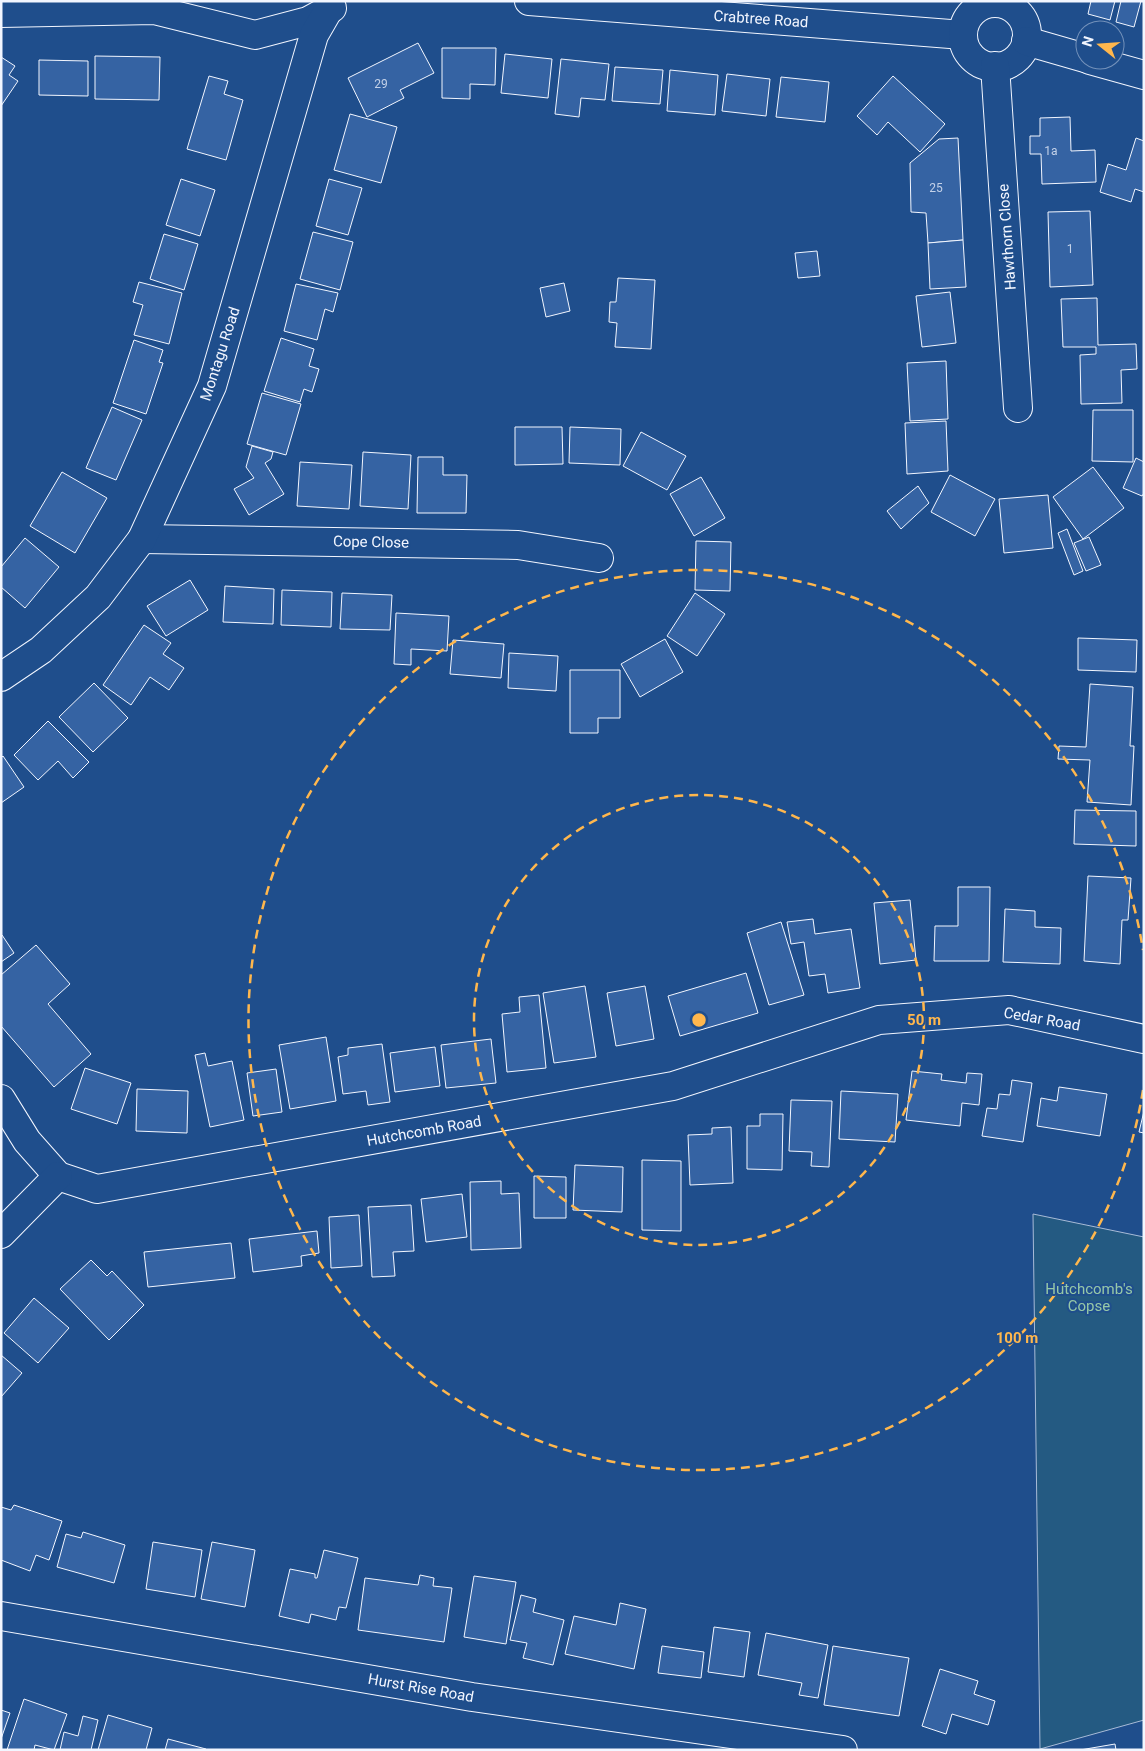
<svg xmlns="http://www.w3.org/2000/svg" width="1145" height="1751" viewBox="0 0 1145 1751" font-family="Roboto,sans-serif">
  <style>
    .green { fill: #245a82; stroke: #a8bbd7 }
    .building { fill: #3563a3; stroke: #f2f6ff }
    .lines { fill: none; stroke-linecap: round; stroke-linejoin: round }
    .minor-casing { stroke: #f2f6ff; stroke-width: 30 }
    .minor { stroke: #1f4e8c; stroke-width: 28 }
    .ring { fill: none; stroke: #ffb74d; stroke-width: 2.5; stroke-dasharray: 9 6 }
    .labels { text-anchor: middle; dominant-baseline: central; stroke-width: 4; stroke-linejoin: round; paint-order: stroke }
    .number-label { font-size: 12px; fill: #c3d1e8 }
    .street-label { font-size: 15px; fill: #f2f6ff; stroke: #1f4e8c }
    .park-label { font-size: 15px; fill: #97c8a6; stroke: #1f4e8c }
    .centre { fill: #ffb74d; stroke: #1f4e8c; stroke-width: 2.5 }
    .ring-label { font-size: 15px; text-anchor: middle; font-weight: bold; fill: #ffb74d; stroke: #1f4e8c; stroke-width: 4; stroke-linejoin: round; paint-order: stroke }
  </style>
  <rect width="100%" height="100%" fill="#1f4e8c"/>
  <polygon class="green" points="1033,1214 1144,1237 1144,1720 1040,1749"/>
  <g class="building">
    <polygon points="1091,1 1115,1 1110,20 1088,14"/>
    <polygon points="1121,1 1141,1 1134,27 1116,22"/>
    <polygon points="418,43 434,73 400,90 404,98 367,117 348,78"/>
    <polygon points="442,48 496,48 495,85 470,84 470,99 442,98"/>
    <polygon points="505,54 552,59 548,98 501,93"/>
    <polygon points="95,56 160,57 159,100 95,99"/>
    <polygon points="1,57 15,66 9,75 18,81 1,106"/>
    <polygon points="561,59 609,64 605,100 581,98 579,117 555,114"/>
    <polygon points="39,60 88,61 88,96 39,95"/>
    <polygon points="615,67 663,70 660,104 612,101"/>
    <polygon points="670,70 718,75 715,115 667,111"/>
    <polygon points="727,74 770,79 766,116 722,111"/>
    <polygon points="209,76 228,81 224,94 243,100 226,160 187,149"/>
    <polygon points="893,76 945,124 920,152 888,122 877,135 857,116"/>
    <polygon points="781,77 829,82 825,122 776,117"/>
    <polygon points="350,114 397,127 381,183 334,170"/>
    <polygon points="1070,117 1071,151 1095,150 1096,182 1042,184 1041,154 1030,154 1030,136 1040,136 1040,118"/>
    <polygon points="958,138 963,240 928,243 926,213 911,212 910,163 939,139"/>
    <polygon points="1136,138 1144,141 1144,192 1135,189 1131,202 1100,192 1108,164 1126,170"/>
    <polygon points="181,179 215,190 200,236 166,225"/>
    <polygon points="329,179 362,188 348,235 316,226"/>
    <polygon points="1090,211 1093,285 1050,287 1048,212"/>
    <polygon points="313,232 353,242 340,290 300,279"/>
    <polygon points="164,234 198,244 184,290 150,279"/>
    <polygon points="963,240 966,287 930,289 928,243"/>
    <polygon points="817,251 820,276 798,278 795,253"/>
    <polygon points="618,278 655,280 651,349 615,347 617,323 609,322 610,302 616,302"/>
    <polygon points="139,282 182,293 169,344 134,335 143,305 133,302"/>
    <polygon points="564,283 570,311 546,317 540,288"/>
    <polygon points="296,284 338,293 333,312 325,309 317,340 284,331"/>
    <polygon points="950,292 956,343 922,347 916,296"/>
    <polygon points="1097,298 1098,345 1136,344 1137,369 1121,370 1122,403 1081,404 1080,355 1096,354 1096,347 1063,347 1061,299"/>
    <polygon points="281,338 314,349 309,366 319,369 312,392 304,389 300,402 264,391"/>
    <polygon points="134,340 163,350 159,362 163,363 146,414 113,403"/>
    <polygon points="946,361 948,419 910,421 907,363"/>
    <polygon points="262,393 301,404 286,455 247,444"/>
    <polygon points="112,407 142,420 116,480 86,468"/>
    <polygon points="1093,410 1133,410 1133,462 1092,461"/>
    <polygon points="946,421 948,471 907,474 905,423"/>
    <polygon points="515,427 562,427 563,464 515,465"/>
    <polygon points="570,427 621,429 620,465 569,463"/>
    <polygon points="641,432 686,456 667,490 623,466"/>
    <polygon points="252,446 273,452 271,459 265,463 284,494 249,515 234,489 254,478 246,467"/>
    <polygon points="363,452 411,455 408,509 360,506"/>
    <polygon points="418,457 443,457 443,475 467,475 466,513 417,513"/>
    <polygon points="1136,458 1144,462 1144,493 1142,496 1123,488"/>
    <polygon points="300,462 352,465 349,509 297,506"/>
    <polygon points="1093,467 1124,508 1083,539 1053,497"/>
    <polygon points="62,472 107,498 75,553 30,526"/>
    <polygon points="950,475 995,499 975,536 931,512"/>
    <polygon points="701,477 725,518 694,536 670,494"/>
    <polygon points="918,486 929,503 901,529 887,511"/>
    <polygon points="1048,495 1053,548 1004,553 999,499"/>
    <polygon points="1067,529 1083,571 1074,575 1058,533"/>
    <polygon points="1089,537 1101,565 1086,571 1074,543"/>
    <polygon points="25,538 59,567 25,608 1,587 1,567"/>
    <polygon points="696,541 731,542 730,591 695,590"/>
    <polygon points="190,580 208,610 166,636 147,606"/>
    <polygon points="225,586 274,589 273,624 223,622"/>
    <polygon points="282,590 332,592 331,627 281,625"/>
    <polygon points="342,593 392,595 390,630 340,629"/>
    <polygon points="695,593 725,614 697,656 667,636"/>
    <polygon points="396,613 449,616 447,651 411,649 411,665 394,664"/>
    <polygon points="144,625 171,643 163,654 184,668 169,690 150,677 131,705 103,685"/>
    <polygon points="1078,638 1137,640 1136,672 1078,670"/>
    <polygon points="665,639 683,672 640,697 621,664"/>
    <polygon points="453,640 504,644 501,678 450,674"/>
    <polygon points="509,653 558,656 556,691 508,688"/>
    <polygon points="570,670 620,670 620,718 598,718 598,733 570,733"/>
    <polygon points="94,683 128,718 93,752 59,717"/>
    <polygon points="1090,684 1133,687 1130,746 1134,746 1131,805 1087,802 1090,760 1058,759 1059,746 1086,747"/>
    <polygon points="48,721 89,762 73,778 58,761 38,780 14,755"/>
    <polygon points="3,756 24,787 1,803 1,758"/>
    <polygon points="1075,810 1136,811 1136,846 1074,844"/>
    <polygon points="1088,876 1131,878 1128,920 1122,920 1120,964 1084,961"/>
    <polygon points="958,887 990,887 989,961 934,961 935,926 958,926"/>
    <polygon points="910,900 916,960 880,964 874,903"/>
    <polygon points="1005,909 1035,911 1035,927 1061,928 1060,964 1003,962"/>
    <polygon points="813,919 815,934 851,929 860,988 828,993 825,974 809,976 804,942 791,944 787,922"/>
    <polygon points="781,922 804,995 769,1005 747,933"/>
    <polygon points="2,935 14,953 1,962 1,936"/>
    <polygon points="36,945 70,984 48,1004 91,1054 54,1087 1,1026 1,975"/>
    <polygon points="746,973 758,1013 680,1036 668,996"/>
    <polygon points="585,986 596,1057 554,1063 543,993"/>
    <polygon points="645,986 654,1039 616,1046 607,993"/>
    <polygon points="539,995 546,1068 507,1072 502,1014 520,1012 519,997"/>
    <polygon points="326,1037 336,1101 290,1109 279,1045"/>
    <polygon points="491,1039 496,1083 446,1088 441,1045"/>
    <polygon points="382,1044 390,1102 368,1105 366,1091 343,1094 338,1057 348,1055 348,1048"/>
    <polygon points="435,1047 440,1086 395,1092 390,1053"/>
    <polygon points="205,1053 208,1066 232,1061 244,1120 210,1127 195,1055"/>
    <polygon points="85,1068 131,1083 117,1124 71,1109"/>
    <polygon points="276,1069 282,1112 253,1116 247,1073"/>
    <polygon points="912,1071 942,1074 941,1080 966,1083 967,1073 982,1074 979,1105 962,1103 960,1126 906,1120"/>
    <polygon points="1012,1080 1032,1083 1023,1142 982,1136 987,1108 997,1109 999,1094 1010,1095"/>
    <polygon points="1059,1087 1107,1094 1100,1136 1037,1126 1041,1098 1057,1101"/>
    <polygon points="137,1089 188,1091 187,1133 136,1131"/>
    <polygon points="841,1091 898,1094 895,1142 839,1139"/>
    <polygon points="791,1100 832,1101 829,1167 811,1166 812,1152 789,1151"/>
    <polygon points="1144,1111 1144,1133 1139,1132"/>
    <polygon points="760,1114 783,1114 782,1170 747,1169 747,1126 760,1126"/>
    <polygon points="731,1127 733,1183 690,1185 688,1135 712,1134 712,1128"/>
    <polygon points="642,1160 681,1161 681,1231 642,1230"/>
    <polygon points="575,1165 623,1167 622,1212 573,1210"/>
    <polygon points="534,1176 566,1177 566,1218 534,1218"/>
    <polygon points="501,1181 501,1194 519,1193 521,1248 471,1250 470,1182"/>
    <polygon points="462,1194 467,1237 426,1242 421,1199"/>
    <polygon points="411,1205 414,1251 393,1252 395,1276 372,1277 368,1207"/>
    <polygon points="359,1215 362,1266 331,1268 329,1217"/>
    <polygon points="317,1231 319,1253 301,1256 302,1266 253,1272 249,1239"/>
    <polygon points="231,1243 235,1278 148,1287 144,1252"/>
    <polygon points="91,1260 107,1276 112,1271 144,1305 109,1340 60,1289"/>
    <polygon points="34,1298 69,1328 38,1363 4,1333"/>
    <polygon points="1,1355 22,1373 1,1397"/>
    <polygon points="14,1505 62,1521 49,1560 36,1555 30,1571 1,1560 1,1507 11,1510"/>
    <polygon points="83,1532 125,1545 114,1583 57,1567 66,1534 81,1538"/>
    <polygon points="153,1542 202,1550 195,1597 146,1589"/>
    <polygon points="212,1542 255,1550 245,1607 201,1599"/>
    <polygon points="324,1550 358,1558 346,1608 339,1607 336,1620 311,1614 309,1623 279,1616 290,1569 315,1574 315,1578 317,1578"/>
    <polygon points="420,1575 434,1578 433,1586 452,1588 444,1642 358,1630 365,1578 418,1585"/>
    <polygon points="474,1576 516,1582 506,1644 464,1637"/>
    <polygon points="521,1595 536,1599 533,1612 564,1620 553,1665 523,1658 527,1643 510,1640"/>
    <polygon points="620,1603 646,1609 634,1669 565,1654 574,1616 616,1625"/>
    <polygon points="714,1627 750,1632 744,1677 708,1672"/>
    <polygon points="766,1633 828,1645 818,1698 799,1695 802,1683 758,1675"/>
    <polygon points="662,1646 704,1652 701,1678 658,1673"/>
    <polygon points="833,1646 909,1658 899,1716 824,1705"/>
    <polygon points="940,1669 978,1681 974,1694 995,1701 988,1725 952,1714 946,1734 922,1726"/>
    <polygon points="24,1699 67,1714 54,1750 35,1745 34,1750 7,1750"/>
    <polygon points="1,1710 10,1713 1,1739"/>
    <polygon points="108,1715 152,1728 146,1750 98,1750"/>
    <polygon points="83,1716 98,1720 91,1750 60,1750 64,1732 78,1736"/>
    <polygon points="168,1739 206,1749 206,1750 165,1750"/>
    <polygon points="1115,1744 1116,1750 1080,1750"/>
  </g>
  <g class="lines">
    <defs>
      <g id="minor">
        <polyline points="529,1 963,35"/>
        <circle cx="995" cy="35" r="32"/>
        <polyline points="1,13 154,10 255,35 308,21 332,8"/>
        <polyline points="1026,41 1085,58"/>
        <polyline points="1090,60 1144,75"/>
        <polyline points="995,66 1018,408"/>
        <polyline points="142,539 518,545 599,558"/>
        <polyline points="1,677 41,650 98,597 142,539 212,386 314,35 329,9 330,1"/>
        <polyline points="1,1099 27,1141 58,1176 97,1189 673,1086 879,1020 1009,1010 1144,1039"/>
        <polyline points="1,1234 58,1176"/>
        <polyline points="1,1616 472,1697 843,1750"/>
      </g>
    </defs>
    <use href="#minor" class="minor-casing"/>
    <use href="#minor" class="minor"/>
  </g>
  <g class="ring">
    <circle cx="699" cy="1020" r="225"/>
    <path d="M1143 1090A450 450 0 1 1 1143 950"/>
  </g>
  <g class="labels">
    <g class="number-label">
      <text x="381" y="84">29</text>
      <text x="1051" y="151">1a</text>
      <text x="936" y="188">25</text>
      <text x="1070" y="249">1</text>
    </g>
    <g class="street-label">
      <text transform="translate(761 19) rotate(4)">Crabtree Road</text>
      <text transform="translate(1007 237) rotate(-94)">Hawthorn Close</text>
      <text transform="translate(220 354) rotate(-72)">Montagu Road</text>
      <text transform="translate(371 542) rotate(1)">Cope Close</text>
      <text transform="translate(1042 1019) rotate(10)">Cedar Road</text>
      <text transform="translate(424 1131) rotate(-10)">Hutchcomb Road</text>
      <text transform="translate(421 1688) rotate(10)">Hurst Rise Road</text>
    </g>
    <g class="park-label">
      <text x="1089" y="1289">Hutchcomb's<tspan x="1089" dy="17">Copse</tspan></text>
    </g>
  </g>
  <circle cx="699" cy="1020" r="8" class="centre"/>
  <g class="ring-label">
    <text x="924" y="1025">50 m</text>
    <text x="1017" y="1343">100 m</text>
  </g>
  <rect width="1145" height="1751" fill="none" stroke="#f2f6ff" stroke-width="5"/>
  <g transform="translate(1100 45) rotate(287)"><circle r="24" fill="#1f4e8c" stroke="#7391ba"/>
  <path d="M0-4L9 19L0 12L-9 19Z" fill="#ffb74d"/>
  <text y="-8" font-size="14" font-weight="bold" text-anchor="middle" fill="#f2f6ff">N</text>
  </g>
</svg>
